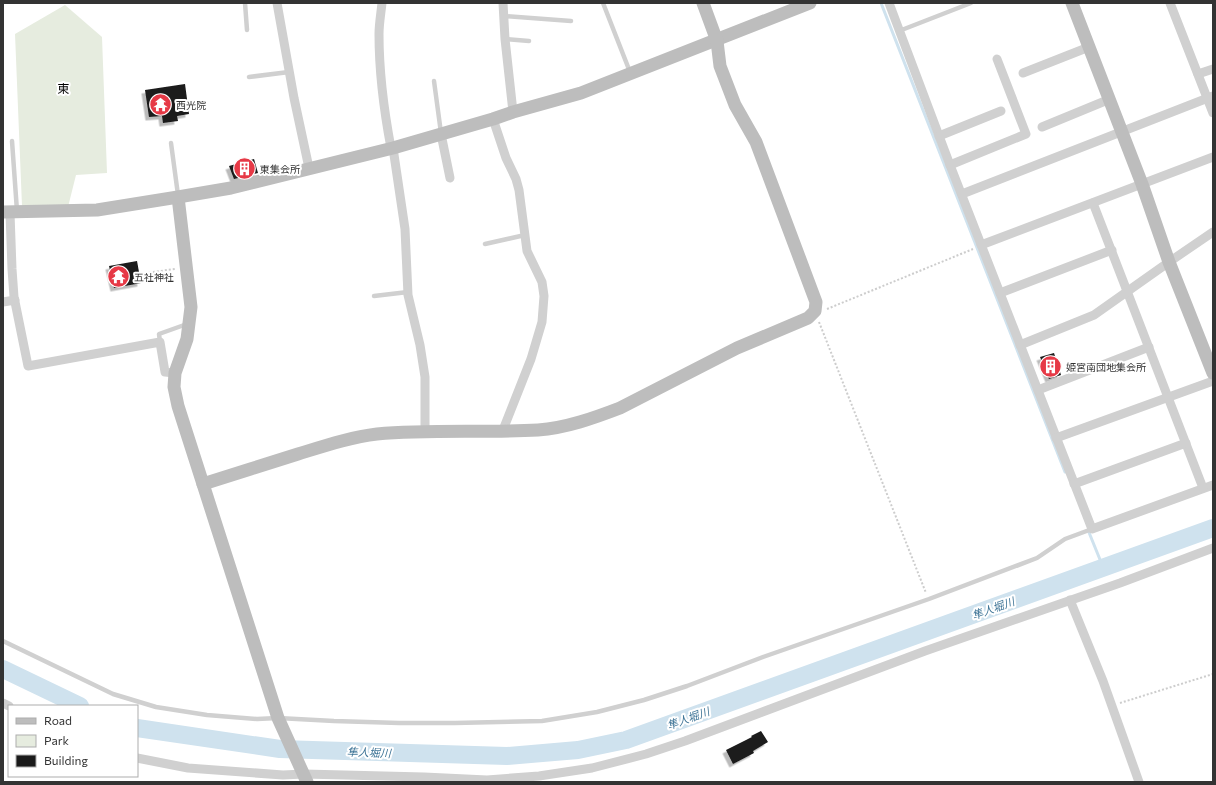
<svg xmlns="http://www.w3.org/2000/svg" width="1216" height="785" viewBox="0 0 1216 785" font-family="Commissioner,'Noto Sans JP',sans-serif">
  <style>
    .green { fill: #e6ecdf }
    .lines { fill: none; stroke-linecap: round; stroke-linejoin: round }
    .stream { stroke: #cfe2ee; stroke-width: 3 }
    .river { stroke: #cfe2ee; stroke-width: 18 }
    .building { fill: #1a1a1a; filter: url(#shadow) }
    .path { stroke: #cdcdcd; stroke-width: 2; stroke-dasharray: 2 2; stroke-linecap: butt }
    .lane { stroke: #d0d0d0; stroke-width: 4.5 }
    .street { stroke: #d0d0d0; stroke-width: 9 }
    .secondary { stroke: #bdbdbd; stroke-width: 13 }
    .labels { text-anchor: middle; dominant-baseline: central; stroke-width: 4; stroke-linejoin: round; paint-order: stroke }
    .poi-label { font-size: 10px; fill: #333; stroke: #fff; text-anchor: start }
    .water-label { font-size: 11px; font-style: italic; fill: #3f7597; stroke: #fff }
    .quarter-label { font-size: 12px; fill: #000; stroke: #fff }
  </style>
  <defs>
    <filter id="shadow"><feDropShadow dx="-3.5" dy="3.5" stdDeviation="0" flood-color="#0004"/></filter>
  </defs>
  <rect width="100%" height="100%" fill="#fff"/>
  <polygon class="green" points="65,5 102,37 107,173 76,175 68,207 22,206 15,34"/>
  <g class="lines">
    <g class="stream">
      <polyline points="881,3 1065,472"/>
      <polyline points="1088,530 1103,567"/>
    </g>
    <g class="river">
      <polyline points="3,669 80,706"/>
      <polyline points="137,728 280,749 507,756 578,750 626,740 1213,528"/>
    </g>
  </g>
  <g class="building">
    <polygon points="185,84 189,114 177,116 178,121 163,123 162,116 149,117 145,90"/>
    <polygon points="254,159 258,173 234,179 229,166"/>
    <polygon points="137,261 141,283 114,288 109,266"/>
    <polygon points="1054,353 1061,375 1049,379 1040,357"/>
    <polygon points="761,731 768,742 753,751 754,753 733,764 726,750 752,737 751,736"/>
  </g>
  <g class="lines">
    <g class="path">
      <polyline points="145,273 175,269"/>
      <polyline points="827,309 973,249"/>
      <polyline points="819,322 926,593"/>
      <polyline points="1120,703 1213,674"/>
    </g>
    <g class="lane">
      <polyline points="245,3 247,30"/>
      <polyline points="603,3 630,72"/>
      <polyline points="503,16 571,21"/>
      <polyline points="899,31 971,3"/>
      <polyline points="505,39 529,41"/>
      <polyline points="249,77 289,72"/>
      <polyline points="434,81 441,133"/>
      <polyline points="12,141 17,211"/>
      <polyline points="171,143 178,195"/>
      <polyline points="485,244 525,235"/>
      <polyline points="374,296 408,292"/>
      <polyline points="160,342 159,334 187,324"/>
      <polyline points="3,641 113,694 156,707 207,715 257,719 278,718 334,721 399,723 455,723 542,721 597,712 644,700 687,686 763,657 929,599 1037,558 1065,539 1092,529"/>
    </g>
    <g class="street">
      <polyline points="277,3 294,98 309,168"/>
      <path d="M382,3C381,13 379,24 379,34C379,72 384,111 391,148"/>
      <polyline points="503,3 505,39 513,112"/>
      <polyline points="889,3 950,165 1092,529 1213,485"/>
      <polyline points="1170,3 1213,113"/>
      <polyline points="1023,73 1089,47"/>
      <polyline points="1198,74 1213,69"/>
      <polyline points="493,119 506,158 516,179 519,190 527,251 542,282 544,296 542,322 531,359 503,430"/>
      <polyline points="1042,127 1110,99"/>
      <polyline points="441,134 450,178"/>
      <polyline points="939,136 1001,111"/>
      <polyline points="393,148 405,229 408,295 420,345 425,377 425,431"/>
      <polyline points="950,165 1026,134 997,59"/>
      <polyline points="962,194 1213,96"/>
      <polyline points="1093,203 1203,488"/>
      <polyline points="10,213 12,269 14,297 28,366 160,342 165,372 175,373"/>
      <polyline points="981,245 1213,157"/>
      <polyline points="1000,293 1112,250"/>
      <polyline points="3,302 15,300"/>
      <polyline points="1020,345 1094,315 1169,262 1213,232"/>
      <polyline points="1038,390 1149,347"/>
      <polyline points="1056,438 1213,381"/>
      <polyline points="1074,484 1186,443"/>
      <polyline points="1070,600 1103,681 1139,782"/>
      <polyline points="3,703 9,706"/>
      <polyline points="137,758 188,768 283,775 304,774 424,777 487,780 539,776 592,768 646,754 685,741 925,651 1120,583 1213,548"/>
    </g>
    <g class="secondary">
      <polyline points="1072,3 1142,184 1169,262 1213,373"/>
      <polyline points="178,197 191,307 187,339 175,373 174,387 178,406 278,718 307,782"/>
      <polyline points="3,212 97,210 178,197 231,188 393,148 493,119 513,112 581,93 810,3"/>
      <path d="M203,484C235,474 266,464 298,454C324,446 351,437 377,434C431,429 485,433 538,430C566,428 594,418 620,408L737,348L808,318L815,311L816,302L756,142L735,105L720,66L717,41L703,3"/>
    </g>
  </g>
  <defs>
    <symbol id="temple-disc" viewBox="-11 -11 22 22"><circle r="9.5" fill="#e63946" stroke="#fff"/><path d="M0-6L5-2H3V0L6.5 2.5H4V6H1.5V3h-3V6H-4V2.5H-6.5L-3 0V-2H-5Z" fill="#fff"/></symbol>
    <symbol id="building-disc" viewBox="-11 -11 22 22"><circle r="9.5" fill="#e63946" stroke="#fff"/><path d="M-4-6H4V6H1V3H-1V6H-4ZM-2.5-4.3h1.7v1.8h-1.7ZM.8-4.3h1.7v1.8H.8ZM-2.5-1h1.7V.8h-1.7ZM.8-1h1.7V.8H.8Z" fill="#fff"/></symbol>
  </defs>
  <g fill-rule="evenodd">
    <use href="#temple-disc" x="148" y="92" width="25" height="25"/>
    <use href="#building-disc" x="232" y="156" width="25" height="25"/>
    <use href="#temple-disc" x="106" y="264" width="25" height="25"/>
    <use href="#building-disc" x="1038" y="354" width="25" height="25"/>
  </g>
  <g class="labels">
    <g class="poi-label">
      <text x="176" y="105">西光院</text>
      <text x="260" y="169">東集会所</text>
      <text x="134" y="277">五社神社</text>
      <text x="1066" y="367">姫宮南団地集会所</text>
    </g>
    <g class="water-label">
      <text transform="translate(993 608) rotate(-20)">隼人堀川</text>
      <text transform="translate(688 718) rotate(-20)">隼人堀川</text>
      <text transform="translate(369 752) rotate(2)">隼人堀川</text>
    </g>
    <g class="quarter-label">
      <text x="63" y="88">東</text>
    </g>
  </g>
  <rect width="1216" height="785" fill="none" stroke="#333333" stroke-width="8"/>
  <rect x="8" y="705" width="130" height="72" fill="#ffffff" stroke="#adadad"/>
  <rect x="16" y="718" width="20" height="6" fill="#bdbdbd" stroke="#adadad"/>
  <text x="44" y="725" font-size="12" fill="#333333">Road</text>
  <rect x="16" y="735" width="20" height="12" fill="#e6ecdf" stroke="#adadad"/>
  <text x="44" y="745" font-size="12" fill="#333333">Park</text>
  <rect x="16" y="755" width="20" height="12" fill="#1a1a1a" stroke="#adadad"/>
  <text x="44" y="765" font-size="12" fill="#333333">Building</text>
</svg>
